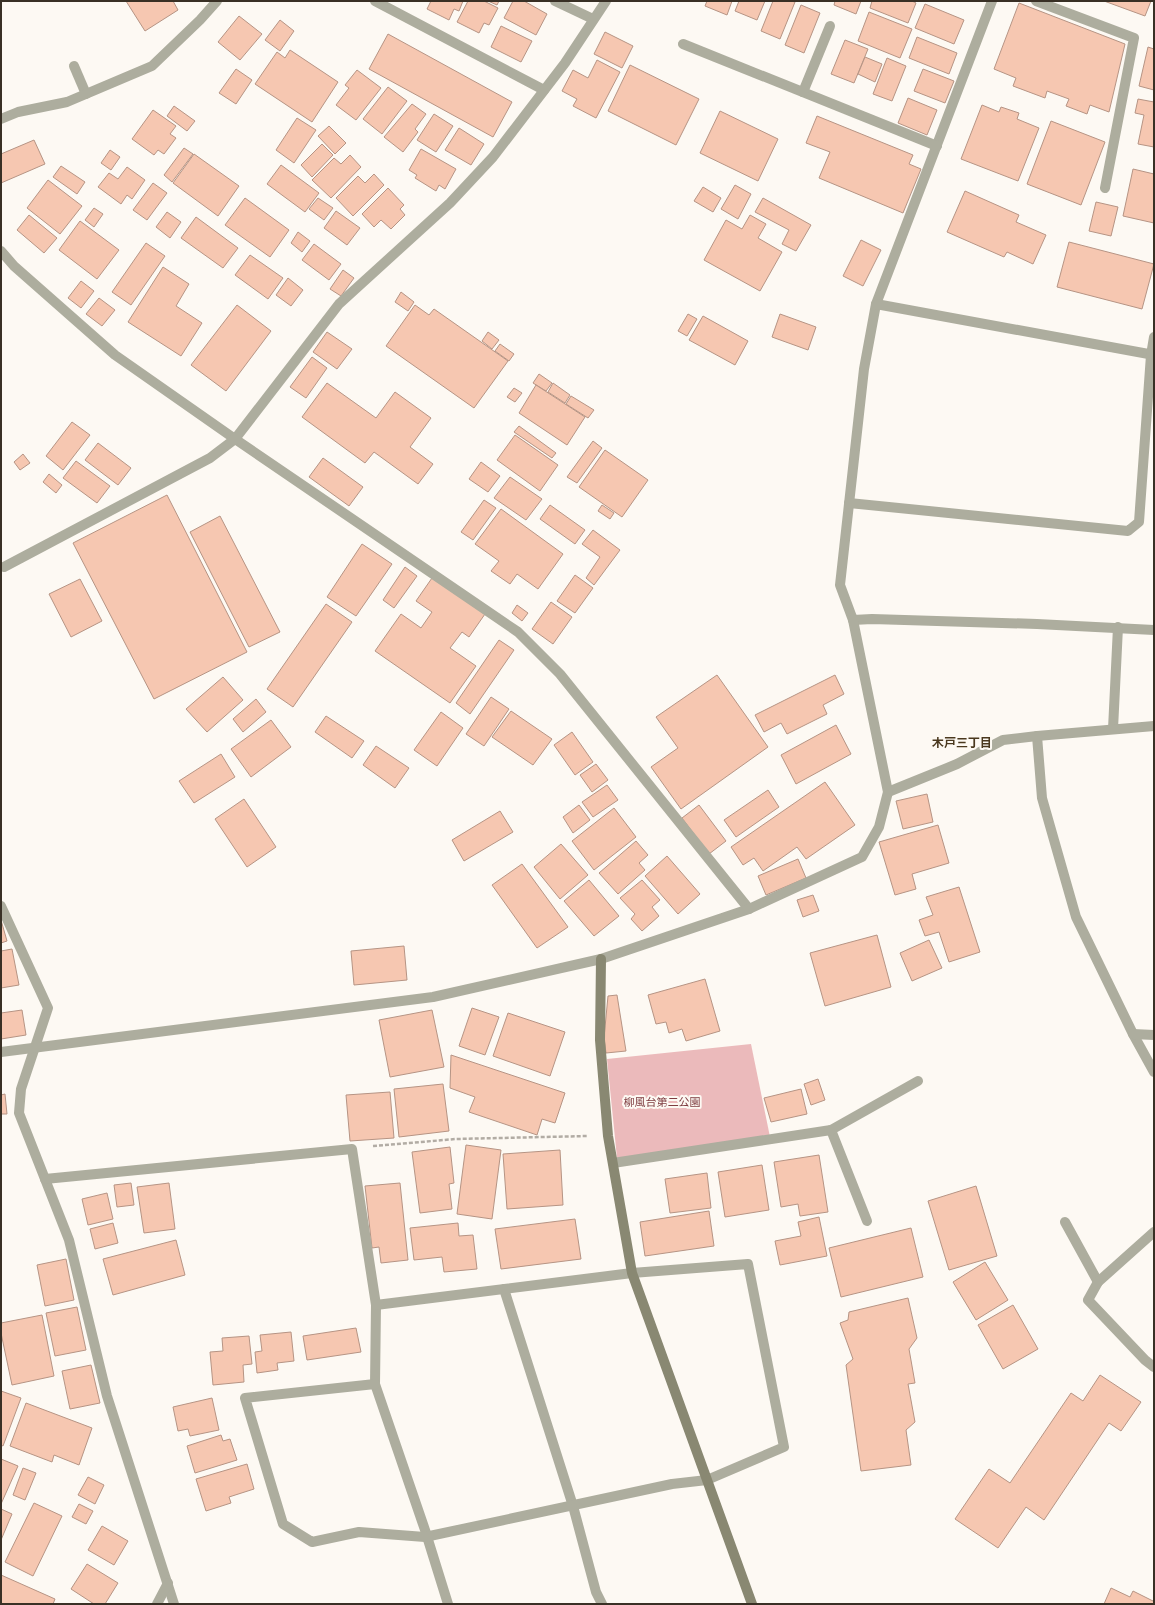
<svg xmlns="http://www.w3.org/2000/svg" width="1155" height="1605" viewBox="0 0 1155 1605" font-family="Ubuntu,'Noto Sans JP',sans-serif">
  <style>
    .green { fill: #ebbabb }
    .building { fill: #f6c7b1; stroke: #b69484 }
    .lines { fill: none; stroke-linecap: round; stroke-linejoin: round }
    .path { stroke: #b2aca4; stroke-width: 2.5; stroke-dasharray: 4 2; stroke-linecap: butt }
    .street { stroke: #adad9e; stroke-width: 10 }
    .secondary { stroke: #898872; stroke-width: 10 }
    .labels { text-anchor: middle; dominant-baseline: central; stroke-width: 4; stroke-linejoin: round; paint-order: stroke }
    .park-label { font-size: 11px; fill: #7e3c40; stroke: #fdf9f3 }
    .neighbourhood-label { font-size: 12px; font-weight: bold; fill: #4a381e; stroke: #fdf9f3 }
  </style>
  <rect width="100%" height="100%" fill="#fdf9f3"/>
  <polygon class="green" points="751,1044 770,1137 617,1158 607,1059"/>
  <g class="building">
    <polygon points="126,1 173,1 178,10 145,31"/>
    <polygon points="431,1 463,1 459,11 454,9 449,20 427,9"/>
    <polygon points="468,1 484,1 498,8 489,25 484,23 479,33 457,22"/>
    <polygon points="488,1 499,1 497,5"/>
    <polygon points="513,1 524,1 547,14 536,35 504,18"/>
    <polygon points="707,1 732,1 727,15 705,6"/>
    <polygon points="739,1 765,1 757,20 735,11"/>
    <polygon points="773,1 791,1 795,2 780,39 761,31"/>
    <polygon points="835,1 861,1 856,14 834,5"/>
    <polygon points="872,1 912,1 916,3 908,23 870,8"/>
    <polygon points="1104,1 1151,1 1145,16"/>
    <polygon points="1019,3 1125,44 1109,112 1090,105 1087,114 1066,106 1069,99 1047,91 1045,98 1013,86 1016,78 994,69"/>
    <polygon points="925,4 964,20 954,44 915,28"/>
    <polygon points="801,5 820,13 804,53 785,45"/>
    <polygon points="869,12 912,29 900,58 858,41"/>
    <polygon points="239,16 262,34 240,60 218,42"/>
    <polygon points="280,20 294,31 280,51 265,40"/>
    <polygon points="501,26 532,41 521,62 491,47"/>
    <polygon points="605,32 633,46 622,68 594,54"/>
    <polygon points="388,34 512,102 493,137 369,69"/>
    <polygon points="917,37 957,53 949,74 909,58"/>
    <polygon points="845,40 868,49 854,83 831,74"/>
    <polygon points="1148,47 1154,49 1154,90 1139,86"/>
    <polygon points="290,50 338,82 312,122 255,84 277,52 285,58"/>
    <polygon points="865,57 882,64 875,82 858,74"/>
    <polygon points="887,58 906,66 892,101 873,94"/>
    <polygon points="597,60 620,72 596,118 573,106 577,99 562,91 573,70 588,78"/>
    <polygon points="630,65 699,99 676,145 608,111"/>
    <polygon points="236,69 252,80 236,104 219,93"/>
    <polygon points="923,69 954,81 945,103 914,91"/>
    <polygon points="357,70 381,88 356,120 336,105 349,88 345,85"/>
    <polygon points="388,87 407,101 382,134 363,119"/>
    <polygon points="908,98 937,110 927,135 898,123"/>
    <polygon points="1138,99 1154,102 1154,147 1138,144 1144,115 1135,113"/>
    <polygon points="412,104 426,114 415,129 418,132 403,152 384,137"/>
    <polygon points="982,105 999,112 1001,107 1019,113 1017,119 1039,128 1018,181 961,159"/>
    <polygon points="174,106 195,121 187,131 167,116"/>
    <polygon points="153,110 176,126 170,134 176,138 164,154 158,150 154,155 132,139"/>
    <polygon points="720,111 778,139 758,181 700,153"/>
    <polygon points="434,114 453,126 436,152 417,140"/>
    <polygon points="817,116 913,155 909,164 921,169 903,213 819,178 830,152 806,143"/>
    <polygon points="297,118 316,130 294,163 276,150"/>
    <polygon points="1051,121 1105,142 1081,205 1027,184"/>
    <polygon points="329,126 346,143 335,154 318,136"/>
    <polygon points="459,128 484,144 471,165 445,150"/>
    <polygon points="34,140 45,164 1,183 1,154"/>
    <polygon points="322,144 333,155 312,177 301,165"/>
    <polygon points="184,148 193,154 172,182 164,175"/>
    <polygon points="421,149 456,169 445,189 439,185 436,191 415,178 417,175 409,170"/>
    <polygon points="110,150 120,157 111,170 101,163"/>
    <polygon points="194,154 239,186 218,216 173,183"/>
    <polygon points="350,155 361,167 331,198 312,180 334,158 341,164"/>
    <polygon points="281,165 319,193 305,212 267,184"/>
    <polygon points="61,166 85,182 77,194 53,177"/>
    <polygon points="127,167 145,180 132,199 127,195 121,204 98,187 109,173 118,179"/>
    <polygon points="1133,169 1154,174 1154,223 1123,216"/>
    <polygon points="374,174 384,185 353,216 336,198 358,176 365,183"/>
    <polygon points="48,180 82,206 60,234 27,208"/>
    <polygon points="153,183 167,193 147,220 133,210"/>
    <polygon points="735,185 751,194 738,219 721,209"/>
    <polygon points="703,187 721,198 713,212 694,201"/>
    <polygon points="388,188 404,205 400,209 405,215 391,229 381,220 374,227 362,214"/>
    <polygon points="965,191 1019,215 1016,222 1046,235 1033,264 1007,252 1004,257 947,232"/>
    <polygon points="245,198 289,230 270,257 225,225"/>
    <polygon points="318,198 333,208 324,220 309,209"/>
    <polygon points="763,198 811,225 796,251 782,244 789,230 755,212"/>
    <polygon points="1096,202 1118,207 1111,236 1089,231"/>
    <polygon points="94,208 103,214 94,227 85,220"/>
    <polygon points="336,211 360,228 347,245 324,228"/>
    <polygon points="167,212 181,222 170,238 156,227"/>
    <polygon points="29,215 57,238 44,253 17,230"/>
    <polygon points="750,215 766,224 758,238 782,252 760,291 704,260 726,220 742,229"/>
    <polygon points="196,217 238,248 223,268 181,238"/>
    <polygon points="80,221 119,250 97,279 59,250"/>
    <polygon points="298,232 310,241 302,252 291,243"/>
    <polygon points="861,240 881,250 863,286 843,276"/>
    <polygon points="1069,242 1154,264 1142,309 1057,287"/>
    <polygon points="146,243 165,256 131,305 112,292"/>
    <polygon points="314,244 341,264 329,280 302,260"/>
    <polygon points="250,255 283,278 268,299 235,275"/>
    <polygon points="163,267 189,284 176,306 202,323 181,356 128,322"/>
    <polygon points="343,270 354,278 341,296 330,289"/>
    <polygon points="288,278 303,290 291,306 276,295"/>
    <polygon points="81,281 94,291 81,308 68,298"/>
    <polygon points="401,292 414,302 408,311 395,302"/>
    <polygon points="99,298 115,310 102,326 86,314"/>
    <polygon points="237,305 271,331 226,391 191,365"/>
    <polygon points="415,305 429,315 434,309 508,361 474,408 386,346"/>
    <polygon points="688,314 697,319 687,336 678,331"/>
    <polygon points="780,314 816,327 808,350 772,337"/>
    <polygon points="703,316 748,341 735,365 689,340"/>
    <polygon points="327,332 352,349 337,369 313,352"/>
    <polygon points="488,332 499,340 492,349 482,341"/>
    <polygon points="500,344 514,354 509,361 495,351"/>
    <polygon points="312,357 327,368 306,398 290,387"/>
    <polygon points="539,374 552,383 546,391 533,383"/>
    <polygon points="327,383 376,418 395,392 431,418 410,447 433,464 418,484 374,452 365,463 302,417"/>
    <polygon points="553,383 570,395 565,403 548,392"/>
    <polygon points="536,385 585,417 567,445 519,413"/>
    <polygon points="514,388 522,393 515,402 507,397"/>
    <polygon points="571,396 594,410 588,418 566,404"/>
    <polygon points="72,422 90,435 63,470 46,456"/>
    <polygon points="519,426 556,453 552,458 514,432"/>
    <polygon points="515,435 558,465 540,491 497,460"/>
    <polygon points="593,441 602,448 577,483 567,477"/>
    <polygon points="98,443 131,468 118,485 85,460"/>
    <polygon points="605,450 648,480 622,517 579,487"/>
    <polygon points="23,454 30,463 20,470 14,462"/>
    <polygon points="323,458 363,487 349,506 309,477"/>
    <polygon points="76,461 110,486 97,503 63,478"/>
    <polygon points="481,462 500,476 488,492 469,479"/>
    <polygon points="49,474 62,485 56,493 43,482"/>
    <polygon points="510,477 542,499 526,520 494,498"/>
    <polygon points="167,495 247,652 154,699 73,543"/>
    <polygon points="484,500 496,508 473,540 461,532"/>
    <polygon points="550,505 585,530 575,544 540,519"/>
    <polygon points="602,505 614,513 610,519 598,511"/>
    <polygon points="501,509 563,554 538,589 517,574 510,584 491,571 499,561 475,544"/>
    <polygon points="220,516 280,632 249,647 190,532"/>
    <polygon points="593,530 620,550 594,585 586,578 600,557 582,544"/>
    <polygon points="362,544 392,564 356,616 327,597"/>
    <polygon points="405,567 417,576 394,608 383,600"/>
    <polygon points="575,575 593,588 575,613 557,601"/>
    <polygon points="432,578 485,614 469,637 462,632 450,648 476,666 450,703 375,651 401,614 421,628 432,612 416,601"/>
    <polygon points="80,579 102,621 71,637 49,594"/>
    <polygon points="551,602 572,617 553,644 532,629"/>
    <polygon points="326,604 352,622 293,707 267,689"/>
    <polygon points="517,605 528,613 522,621 512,613"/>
    <polygon points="499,640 514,650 470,714 456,703"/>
    <polygon points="717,675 768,747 681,809 651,767 678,748 656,717"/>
    <polygon points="835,675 844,694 823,705 827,714 787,734 781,723 764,732 755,715"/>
    <polygon points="223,677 243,700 207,732 186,709"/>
    <polygon points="491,697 509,709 484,746 466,734"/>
    <polygon points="256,699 266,712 243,732 233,719"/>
    <polygon points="511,711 552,739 533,765 492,737"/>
    <polygon points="441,712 463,728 437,766 414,750"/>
    <polygon points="326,716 364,741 352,758 315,732"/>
    <polygon points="271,720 291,747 251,777 231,749"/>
    <polygon points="836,725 851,754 796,784 781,755"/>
    <polygon points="572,732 593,762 575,775 554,745"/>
    <polygon points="376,746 409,768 395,788 363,765"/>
    <polygon points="221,754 235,777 194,803 179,781"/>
    <polygon points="596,764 608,780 592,792 580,775"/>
    <polygon points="825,782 855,825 806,859 797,847 763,871 754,858 743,865 731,847"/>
    <polygon points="607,785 618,800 593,817 582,802"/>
    <polygon points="768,790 779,807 736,837 724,820"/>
    <polygon points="927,794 933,822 903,829 896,801"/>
    <polygon points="244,799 276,847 247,867 215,819"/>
    <polygon points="579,805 590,820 573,833 563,817"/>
    <polygon points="699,805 726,841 709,854 682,818"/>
    <polygon points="614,808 636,837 594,870 572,841"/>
    <polygon points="500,811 513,832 464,861 452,840"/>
    <polygon points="938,825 949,863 912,874 916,889 895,895 879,842"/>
    <polygon points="636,841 648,855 639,863 645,870 618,894 599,873"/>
    <polygon points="561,844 588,875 560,899 534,867"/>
    <polygon points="667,856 700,894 678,914 645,876"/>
    <polygon points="798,859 806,878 766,895 758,876"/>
    <polygon points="522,864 568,927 537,948 492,885"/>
    <polygon points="589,880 619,916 594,936 564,901"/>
    <polygon points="642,880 660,900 652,907 659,916 642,931 631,919 635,914 620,898"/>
    <polygon points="959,887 980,952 949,962 939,932 925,936 919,920 933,915 926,897"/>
    <polygon points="813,895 819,911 803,917 797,900"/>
    <polygon points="1,920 7,941 1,943"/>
    <polygon points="877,935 891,987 825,1006 810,953"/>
    <polygon points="929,940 942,968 912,981 900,953"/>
    <polygon points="404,946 407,980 354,985 351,951"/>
    <polygon points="12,949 19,985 1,988 1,951"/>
    <polygon points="705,979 720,1031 686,1041 682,1029 669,1033 666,1022 656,1024 648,995"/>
    <polygon points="617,995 626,1051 606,1053 604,1038 608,996"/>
    <polygon points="472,1008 499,1017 485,1055 459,1046"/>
    <polygon points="22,1010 26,1035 1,1039 1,1013"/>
    <polygon points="432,1010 444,1067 390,1077 379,1020"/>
    <polygon points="508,1013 565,1032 550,1076 493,1056"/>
    <polygon points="451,1055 565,1093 555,1123 542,1119 537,1135 469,1112 475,1097 450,1088"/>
    <polygon points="818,1079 825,1100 811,1105 804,1084"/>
    <polygon points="443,1084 449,1131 399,1137 394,1089"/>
    <polygon points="801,1089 807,1114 771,1122 764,1098"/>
    <polygon points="390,1092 394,1138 350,1141 346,1095"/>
    <polygon points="5,1094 7,1114 1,1114 1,1095"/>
    <polygon points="466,1145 501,1150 492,1219 457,1214"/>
    <polygon points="450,1147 454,1183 449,1184 452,1209 420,1213 412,1152"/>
    <polygon points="560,1150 563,1205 507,1209 503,1154"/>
    <polygon points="819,1155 828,1212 800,1216 798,1204 781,1207 774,1162"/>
    <polygon points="762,1165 769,1210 725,1217 718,1172"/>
    <polygon points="707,1173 711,1208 670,1213 665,1179"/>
    <polygon points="131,1183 134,1205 117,1207 114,1185"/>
    <polygon points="169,1183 175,1229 144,1233 137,1187"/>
    <polygon points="400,1183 408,1260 381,1263 379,1247 372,1248 365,1186"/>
    <polygon points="976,1186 997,1256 949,1270 928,1201"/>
    <polygon points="107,1193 113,1219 88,1225 82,1199"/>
    <polygon points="709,1211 714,1246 645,1256 640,1222"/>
    <polygon points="819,1217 827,1256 780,1265 775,1241 801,1236 798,1222"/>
    <polygon points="575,1219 581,1259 501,1269 495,1229"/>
    <polygon points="113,1223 118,1243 95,1249 90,1229"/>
    <polygon points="458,1223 459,1236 473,1235 477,1269 444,1272 442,1257 414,1260 410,1228"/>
    <polygon points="911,1228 923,1277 841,1297 829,1248"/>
    <polygon points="176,1240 185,1275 113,1295 103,1259"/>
    <polygon points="66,1259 74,1300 45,1306 37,1265"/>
    <polygon points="985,1262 1008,1300 976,1320 953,1282"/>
    <polygon points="908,1298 917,1338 909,1349 915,1383 908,1384 915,1422 906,1430 911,1465 861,1471 846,1365 853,1359 840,1323 848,1320 849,1312"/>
    <polygon points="1013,1305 1038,1349 1003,1369 978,1325"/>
    <polygon points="77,1307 86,1350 55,1356 46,1313"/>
    <polygon points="42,1315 54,1376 12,1385 1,1333 1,1323"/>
    <polygon points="356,1328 361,1352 307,1360 303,1336"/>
    <polygon points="291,1332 294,1361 277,1363 278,1370 257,1373 255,1352 262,1351 260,1335"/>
    <polygon points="249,1336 252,1364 243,1365 244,1382 213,1385 210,1352 223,1351 222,1338"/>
    <polygon points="91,1365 100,1403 70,1409 62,1371"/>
    <polygon points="1100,1375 1141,1402 1121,1431 1109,1423 1044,1520 1026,1507 998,1548 955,1519 989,1469 1010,1483 1071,1393 1083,1401"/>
    <polygon points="1,1391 21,1398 3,1446 1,1445"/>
    <polygon points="212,1398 219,1430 190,1436 188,1429 178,1431 173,1407"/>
    <polygon points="26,1403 92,1428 79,1465 54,1455 52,1462 10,1446"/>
    <polygon points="221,1435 223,1441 230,1439 237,1460 195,1473 187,1446"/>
    <polygon points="1,1459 18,1466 1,1504"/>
    <polygon points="247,1464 254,1489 229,1497 231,1503 206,1511 196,1479"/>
    <polygon points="23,1468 36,1473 25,1500 13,1495"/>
    <polygon points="88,1477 104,1485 95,1504 78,1495"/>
    <polygon points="34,1503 62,1516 33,1576 5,1562"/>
    <polygon points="79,1504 93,1511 86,1524 72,1517"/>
    <polygon points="1,1509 12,1514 1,1540"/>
    <polygon points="102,1526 128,1541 114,1565 88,1550"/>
    <polygon points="87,1564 118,1583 105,1604 94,1604 71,1589"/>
    <polygon points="1,1575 55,1599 53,1604 1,1604"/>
    <polygon points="1111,1588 1130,1597 1133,1591 1153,1601 1154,1599 1154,1604 1104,1604"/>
  </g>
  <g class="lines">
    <polyline class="path" points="373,1146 456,1139 588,1136"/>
    <g class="street">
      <polyline points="375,1 544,90"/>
      <polyline points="555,1 593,19"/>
      <polyline points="992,1 876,304 864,369 840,585 853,620 872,619 1037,624 1154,630"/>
      <polyline points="1036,1 1134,38 1105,188"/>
      <polyline points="683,44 937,146"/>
      <polyline points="74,66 86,94"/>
      <polyline points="803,92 830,26"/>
      <polyline points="1,119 18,112 67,102 152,66 200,20 217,1"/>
      <polyline points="1,251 14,266 115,355 235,439 518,632 560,674 749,909"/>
      <polyline points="876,304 1154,355"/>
      <polyline points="849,503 1128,531 1139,522 1151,355 1154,337"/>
      <polyline points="4,567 210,458 235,439 339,304 450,203 493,157 565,63 606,1"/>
      <polyline points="1113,729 1118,627"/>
      <polyline points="1037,736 1042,798 1076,917 1133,1034 1154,1072"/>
      <polyline points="888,792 957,764 1003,740 1037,736 1154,726"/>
      <polyline points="1,906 48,1008 21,1089 19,1113 69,1240 107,1396 174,1604"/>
      <polyline points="1133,1034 1154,1035"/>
      <polyline points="1,1052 433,997 601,959 749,909 862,857 879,827 888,792 853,620"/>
      <polyline points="831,1130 867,1221"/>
      <polyline points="613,1163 831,1130 918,1081"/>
      <polyline points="45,1179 352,1149 376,1305 375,1384 425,1530 448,1604"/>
      <polyline points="1065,1222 1098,1282"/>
      <polyline points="1154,1232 1098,1282 1088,1300 1145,1360 1154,1367"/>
      <polyline points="504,1289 573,1506 596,1592 602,1604"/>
      <polyline points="375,1384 245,1398 283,1524 312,1542 359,1532 425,1537 672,1484 707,1480 784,1447 748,1264 632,1273 376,1305"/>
      <polyline points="157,1604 168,1583"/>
    </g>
    <polyline class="secondary" points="601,959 600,1040 608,1136 632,1273 752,1604"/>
  </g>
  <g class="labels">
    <g class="park-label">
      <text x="662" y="1102">柳風台第二公園</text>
    </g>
    <g class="neighbourhood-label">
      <text x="962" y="742">木戸三丁目</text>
    </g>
  </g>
  <rect width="1155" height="1605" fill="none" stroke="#393025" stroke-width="4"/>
</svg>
